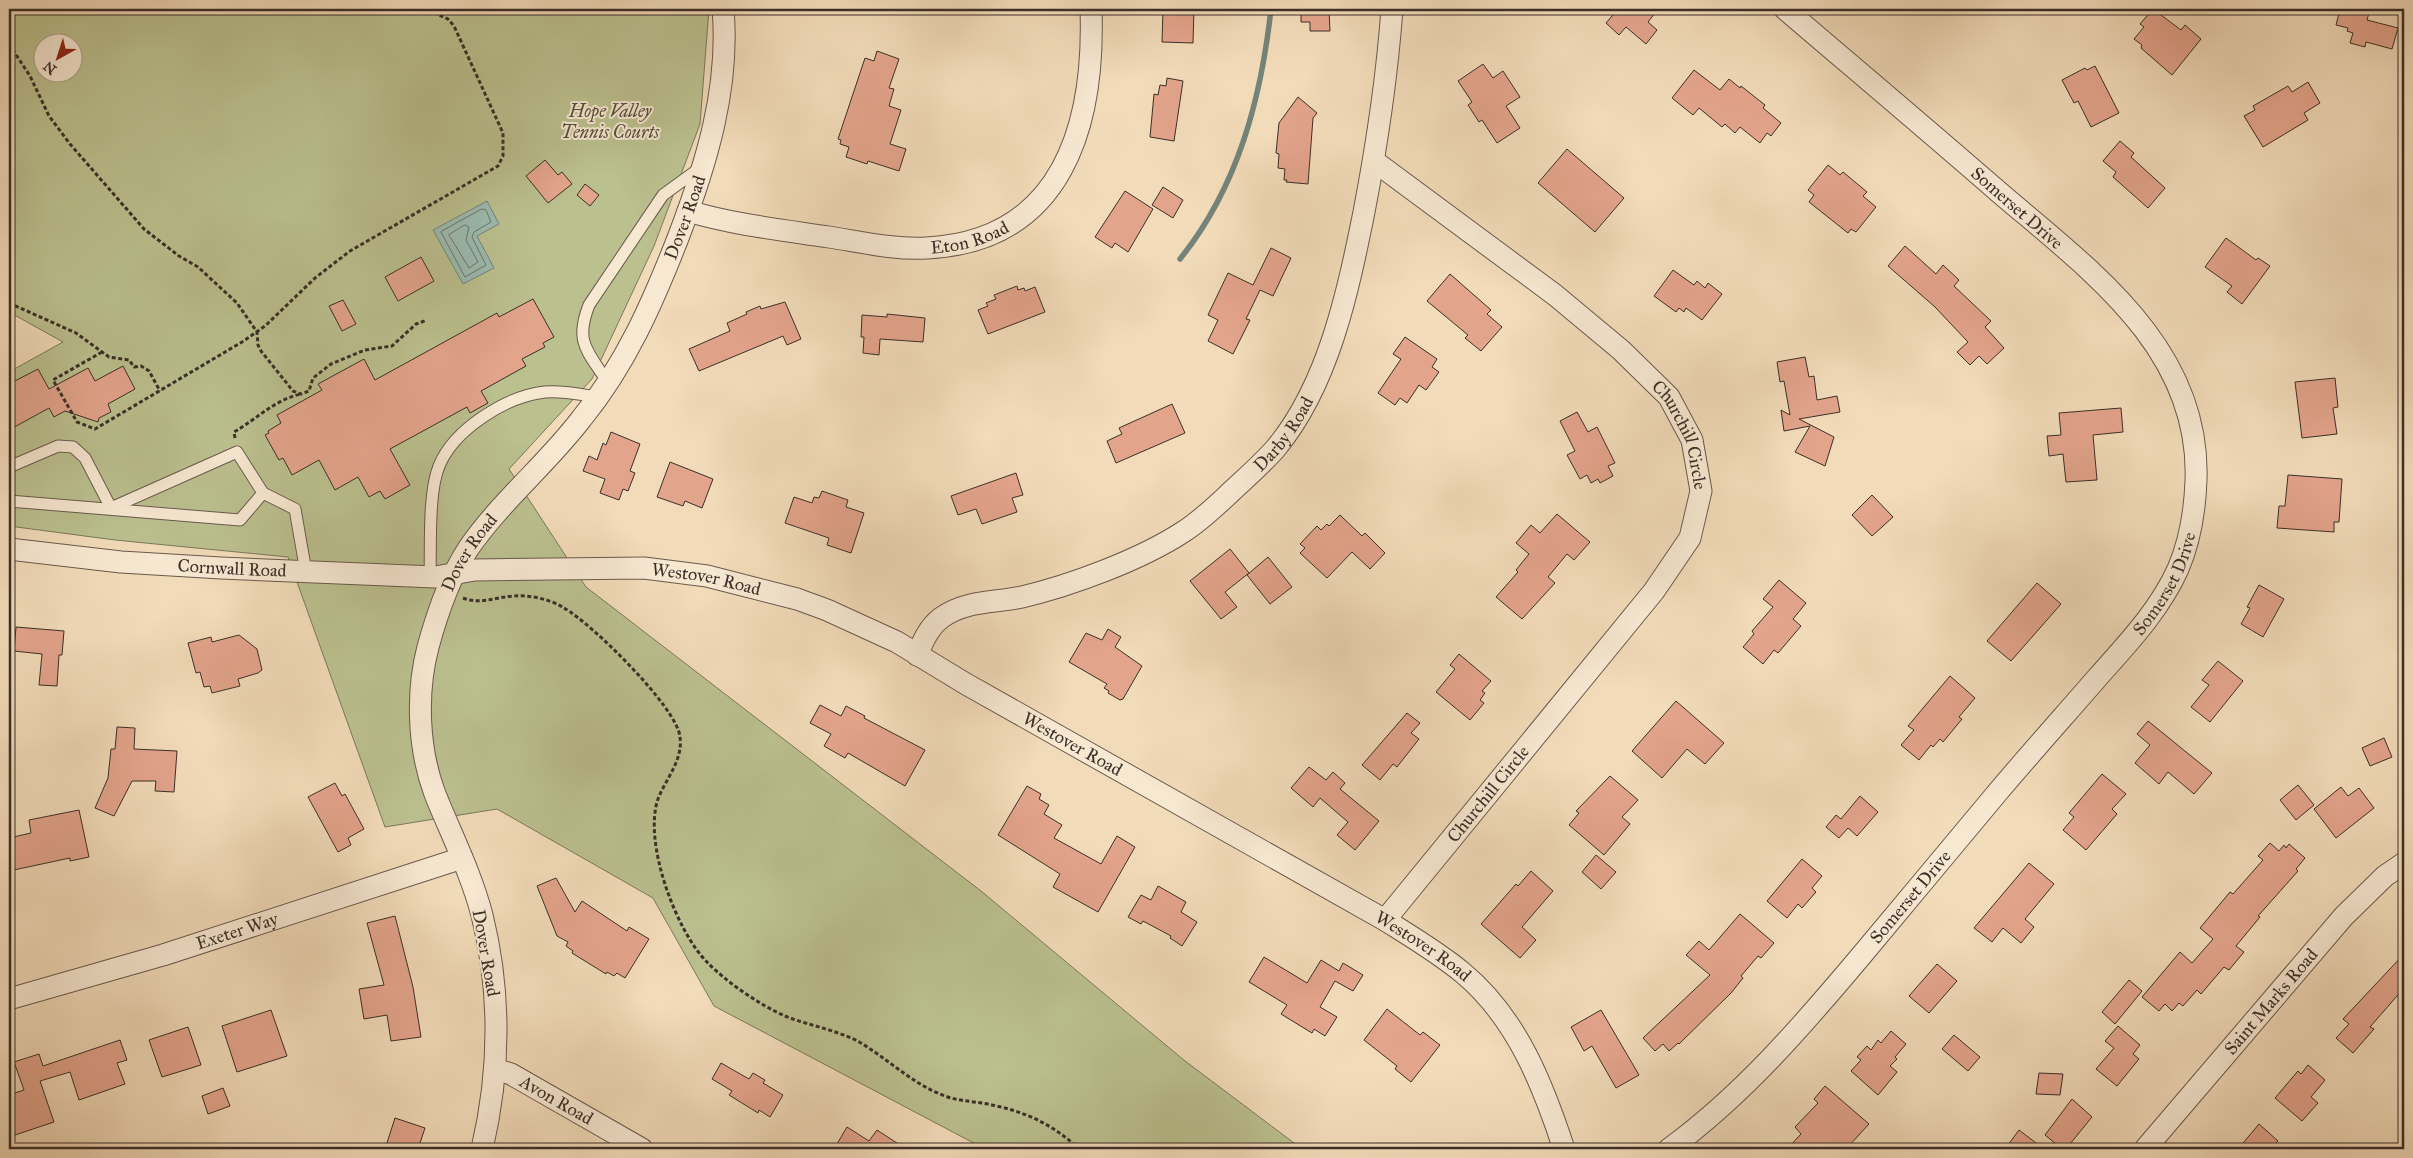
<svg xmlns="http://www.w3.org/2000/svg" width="2413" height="1158" viewBox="0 0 2413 1158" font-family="'IM FELL Great Primer',serif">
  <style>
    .green { fill: #bbc08f; stroke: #7b785c; fill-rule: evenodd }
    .water { fill: #9bbbb1; stroke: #75837a }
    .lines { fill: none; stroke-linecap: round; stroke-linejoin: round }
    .shore { stroke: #6b756c; stroke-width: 1 }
    .stream { stroke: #75837a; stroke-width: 5.5 }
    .building { fill: #e3a48c; stroke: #3b2f28 }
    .lane-casing { stroke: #695a4c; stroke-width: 13 }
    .street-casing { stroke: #695a4c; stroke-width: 23 }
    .path { stroke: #3b2f28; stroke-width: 3; stroke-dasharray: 4 2.5; stroke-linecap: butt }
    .lane { stroke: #f7e8d2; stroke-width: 11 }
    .street { stroke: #f7e8d2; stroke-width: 21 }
    .labels { text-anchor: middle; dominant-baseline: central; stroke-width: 4; stroke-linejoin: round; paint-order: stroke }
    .park-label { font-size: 18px; font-style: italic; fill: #554c3d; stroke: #f7e8d2 }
    .street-label { font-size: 18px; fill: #3b2f28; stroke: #f7e8d2 }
  </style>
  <rect width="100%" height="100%" fill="#f2dbb9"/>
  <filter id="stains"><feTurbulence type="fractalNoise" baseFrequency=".004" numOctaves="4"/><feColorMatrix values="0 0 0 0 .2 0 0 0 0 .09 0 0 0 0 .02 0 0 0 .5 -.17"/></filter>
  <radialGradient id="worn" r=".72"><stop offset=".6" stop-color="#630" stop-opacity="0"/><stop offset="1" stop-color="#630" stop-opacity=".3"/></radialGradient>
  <path class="green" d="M9,9H709L700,124L654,246L592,379L509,469L586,587L981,891L1185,1061L1302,1149H985L714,1006L653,898L497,809L385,827L288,557L115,540L9,526V372L63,342L9,312ZM42,42H72V72H42Z"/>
  <polygon class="water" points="487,201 499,224 477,236 494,268 463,284 433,230"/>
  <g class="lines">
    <g class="shore">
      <polygon points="482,209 486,210 491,222 474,232 472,237 486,265 465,277 441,232"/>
      <polygon points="465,225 469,227 466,240 478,262 469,268 449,235"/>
    </g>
    <path class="stream" d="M1180,259C1238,187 1261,99 1271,9"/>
  </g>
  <g class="building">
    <polygon points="1163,9 1194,9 1193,43 1162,42"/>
    <polygon points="1301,9 1329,9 1330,31 1310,31 1310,22 1301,22"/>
    <polygon points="1618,9 1658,9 1648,22 1657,30 1646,44 1626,27 1619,35 1606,23"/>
    <polygon points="2153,9 2181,30 2185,25 2201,39 2172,75 2141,48 2142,45 2134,39 2144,27 2140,24"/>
    <polygon points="2340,9 2370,9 2367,20 2398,28 2392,49 2366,42 2365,47 2350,43 2353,33 2347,31 2348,28 2336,25"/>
    <polygon points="877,51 899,59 889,88 894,89 889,106 901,110 890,144 906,149 899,171 868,161 867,164 846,157 849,147 840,144 841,140 838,139 865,58 874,61"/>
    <polygon points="1483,64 1493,78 1503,71 1520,97 1506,106 1520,128 1497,143 1482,120 1479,122 1468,105 1472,102 1458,81"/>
    <polygon points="2095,66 2119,113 2091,127 2078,101 2074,103 2062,80 2085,68 2087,70"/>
    <polygon points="1694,70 1720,90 1729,79 1740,88 1741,86 1765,105 1763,108 1781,123 1771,136 1767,133 1760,143 1740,127 1735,133 1725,124 1722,127 1699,108 1693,115 1672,98"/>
    <polygon points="1167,78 1183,81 1174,141 1150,137 1154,94 1158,95 1160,85 1166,86"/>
    <polygon points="2308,82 2320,103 2304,113 2308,120 2263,147 2244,116 2255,110 2253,106 2288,86 2292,92"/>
    <polygon points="1298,97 1317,113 1313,118 1308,184 1286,182 1287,180 1284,180 1285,169 1278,168 1279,154 1276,153 1279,123"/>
    <polygon points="2120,141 2134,153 2131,157 2165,188 2148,208 2113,177 2116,172 2103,161"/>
    <polygon points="1567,149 1624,198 1595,232 1538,183"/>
    <polygon points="545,160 558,175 562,172 572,184 548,203 526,176"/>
    <polygon points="1828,165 1840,175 1843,172 1867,192 1863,196 1876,207 1856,232 1851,229 1848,233 1809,202 1814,195 1808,190"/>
    <polygon points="585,184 599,195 590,206 577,195"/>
    <polygon points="1163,187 1183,200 1173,218 1152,205"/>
    <polygon points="1125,191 1153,209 1128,252 1115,243 1112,248 1095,237"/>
    <polygon points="2226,238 2256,260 2258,258 2270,266 2242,304 2227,292 2232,286 2205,267"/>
    <polygon points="1905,246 1936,274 1943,265 1959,280 1954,286 1991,321 1985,327 2004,348 1987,364 1979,356 1970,365 1957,352 1968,342 1935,307 1888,266"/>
    <polygon points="1271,248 1291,258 1273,296 1260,290 1246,319 1250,320 1233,354 1208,341 1218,320 1208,315 1228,273 1253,285"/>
    <polygon points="421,257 434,281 398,301 385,277"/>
    <polygon points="1673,270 1694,285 1697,281 1705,288 1708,283 1722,294 1702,320 1686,308 1684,312 1679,308 1676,312 1654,296"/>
    <polygon points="1450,274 1491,310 1487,314 1502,327 1481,351 1465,338 1468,335 1427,301"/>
    <polygon points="1017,286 1018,290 1024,288 1025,291 1035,287 1045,312 988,334 978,310 988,306 986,303 996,299 994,295"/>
    <polygon points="533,299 554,337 543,343 545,347 522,359 526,366 481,391 488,403 470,413 467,407 390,449 410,485 385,499 380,491 369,497 358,477 335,490 319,460 292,475 283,458 279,460 265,435 269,433 268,431 281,423 277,415 322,390 318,384 364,359 375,380 497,313 499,317"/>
    <polygon points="343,300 356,324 342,331 329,306"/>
    <polygon points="785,302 801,339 787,345 783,336 699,371 689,349 730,331 727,323 747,314 746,312 760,306 761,309"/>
    <polygon points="887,314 925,318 923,342 880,339 879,355 863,353 864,337 861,337 862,315 887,317"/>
    <polygon points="1405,337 1437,359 1432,367 1439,372 1426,390 1419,385 1407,403 1400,398 1395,405 1378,393 1401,359 1393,354"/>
    <polygon points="1805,357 1809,377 1814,376 1817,400 1837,396 1840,412 1799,419 1834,437 1825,466 1795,452 1810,426 1784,431 1781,410 1790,415 1784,381 1780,382 1777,362"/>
    <polygon points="123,366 135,389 108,404 111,412 99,418 98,422 65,411 54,417 49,408 9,430 9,384 38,369 49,389 88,368 95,381"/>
    <polygon points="2335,378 2338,407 2333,408 2337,434 2302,438 2295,382"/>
    <polygon points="1172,404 1185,433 1116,463 1107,441 1122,434 1119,428"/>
    <polygon points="2121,408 2123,432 2093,435 2097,480 2066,482 2063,454 2049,456 2047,436 2061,435 2059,413"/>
    <polygon points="1577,412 1588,432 1597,427 1615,463 1608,466 1613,476 1600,483 1598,479 1591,483 1587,475 1580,479 1567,455 1575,451 1560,421"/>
    <polygon points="611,432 640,444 630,471 635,473 628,491 623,489 619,500 600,493 605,479 583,471 589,456 597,460 603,443 606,445"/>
    <polygon points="670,462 713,479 702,508 685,501 683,506 657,497"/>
    <polygon points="1016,473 1023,495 1012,498 1017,512 982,524 976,509 958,515 951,496"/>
    <polygon points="2288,475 2342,479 2339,522 2334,522 2334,532 2277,528 2279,506 2285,506"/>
    <polygon points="822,491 848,500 846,507 864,513 851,553 827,545 829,538 785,523 794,497 812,503 814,497 819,498"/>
    <polygon points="1872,495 1893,517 1872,536 1852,515"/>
    <polygon points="1557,514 1590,542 1574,560 1567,554 1548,577 1555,583 1522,619 1496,597 1518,572 1516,570 1529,554 1516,543 1531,525 1540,533"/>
    <polygon points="1340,515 1362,536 1365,533 1385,553 1370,569 1352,552 1327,578 1300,553 1305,548 1300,544 1317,526 1321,530 1327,524 1329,526"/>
    <polygon points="1230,549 1249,573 1225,592 1237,607 1221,619 1190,581"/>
    <polygon points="1268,557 1292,587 1270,604 1247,575"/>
    <polygon points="1779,580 1806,603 1793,619 1801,626 1778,653 1774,650 1763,664 1743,647 1754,634 1752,631 1773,607 1763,599"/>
    <polygon points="2037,583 2061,604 2011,661 1987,641"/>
    <polygon points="2259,585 2284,599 2263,637 2241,624 2250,608 2247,607"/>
    <polygon points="16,627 64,631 62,655 59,655 57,686 39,685 42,654 14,651"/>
    <polygon points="1108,629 1121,637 1115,647 1142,666 1123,699 1120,700 1108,693 1109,691 1104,688 1107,684 1069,662 1086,633 1102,640"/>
    <polygon points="239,635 257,649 262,670 258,673 238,679 240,686 212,693 210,686 204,687 200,672 196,673 188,643 211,637 212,642"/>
    <polygon points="1459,654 1491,681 1482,691 1485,693 1480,700 1484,703 1470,720 1436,692 1455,669 1450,665"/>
    <polygon points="2218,661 2243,681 2210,722 2191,707 2209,685 2202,680"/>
    <polygon points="1950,676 1975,698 1959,717 1962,719 1943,742 1940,739 1933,747 1931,745 1919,760 1901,745 1914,730 1908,726"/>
    <polygon points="1676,701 1724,743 1705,764 1687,749 1662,778 1632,751"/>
    <polygon points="820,705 841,716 846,706 865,716 864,718 925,750 905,786 848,753 845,758 824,746 831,734 810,723"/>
    <polygon points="1407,713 1420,723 1411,733 1419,739 1397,767 1393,764 1380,780 1362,765"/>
    <polygon points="2148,721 2212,773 2194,794 2168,772 2159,784 2135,763 2150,745 2137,734"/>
    <polygon points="117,727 135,728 134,749 177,751 174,792 155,791 156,781 132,781 114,816 95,808 108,778 111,749 115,749"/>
    <polygon points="2384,738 2392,757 2370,766 2362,748"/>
    <polygon points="1309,767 1326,780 1333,772 1345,783 1340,789 1379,821 1355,850 1337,835 1348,822 1320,798 1313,807 1291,788"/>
    <polygon points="2102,774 2126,794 2112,809 2117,814 2086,850 2063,830 2074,817 2069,813"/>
    <polygon points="1610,776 1638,800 1622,817 1630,824 1604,855 1569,825 1579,813 1576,811"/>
    <polygon points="335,783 342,796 345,794 364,829 348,838 351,845 338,852 308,797"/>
    <polygon points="2298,785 2314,805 2296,820 2280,800"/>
    <polygon points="1027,786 1041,794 1039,799 1049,805 1044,814 1062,825 1054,838 1101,864 1117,836 1135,847 1098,912 1053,887 1060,874 998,835"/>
    <polygon points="2341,787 2348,796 2359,788 2374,808 2336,838 2314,809"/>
    <polygon points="1860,796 1878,812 1857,836 1848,828 1839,838 1826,827 1836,815 1841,819"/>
    <polygon points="79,810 89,857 70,861 70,858 9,871 9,838 31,833 29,820"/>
    <polygon points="2270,843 2279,851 2284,845 2286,848 2289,844 2305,858 2296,869 2298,871 2258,916 2260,917 2236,946 2244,952 2229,970 2224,967 2201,994 2197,990 2183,1006 2179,1003 2172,1011 2165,1004 2159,1011 2142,997 2180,952 2192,963 2213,939 2200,928 2230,892 2233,894 2263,860 2258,856"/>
    <polygon points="1596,855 1616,872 1601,889 1582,872"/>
    <polygon points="1802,859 1822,876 1812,888 1816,892 1802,908 1798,904 1787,918 1767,901"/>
    <polygon points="2029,863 2054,884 2025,919 2034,927 2021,943 2003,928 1992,942 1974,928"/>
    <polygon points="1531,871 1553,891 1522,927 1536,940 1520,958 1481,924 1516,884 1518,886"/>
    <polygon points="556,878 575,912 582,901 627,931 629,927 649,939 625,978 617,973 614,976 607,972 606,974 572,953 573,951 566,946 568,942 557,936 537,886"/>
    <polygon points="1158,886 1186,902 1181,912 1197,922 1182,946 1170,938 1171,936 1143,921 1141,924 1128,917 1141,895 1151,900"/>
    <polygon points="1740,914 1774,943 1761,958 1758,956 1741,976 1743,978 1731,993 1679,1044 1678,1043 1669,1051 1663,1044 1655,1051 1643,1038 1710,975 1686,955 1699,941 1709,950"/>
    <polygon points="395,916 413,987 421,1037 391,1041 387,1015 364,1019 359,989 384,985 367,923"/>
    <polygon points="2404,954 2404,988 2370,1027 2374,1029 2353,1053 2336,1038 2349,1024 2343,1019"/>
    <polygon points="1264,957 1307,983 1321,960 1339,971 1343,963 1363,975 1353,991 1335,981 1320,1007 1337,1017 1325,1036 1314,1029 1312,1033 1281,1014 1287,1005 1249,982"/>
    <polygon points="1937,964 1957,981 1929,1013 1909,996"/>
    <polygon points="2129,980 2142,991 2115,1024 2102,1012"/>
    <polygon points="1387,1009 1420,1035 1423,1032 1440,1045 1411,1082 1395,1069 1397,1066 1364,1040"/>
    <polygon points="271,1010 287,1056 237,1072 222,1026"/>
    <polygon points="1601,1010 1639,1075 1616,1088 1592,1046 1584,1051 1571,1027"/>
    <polygon points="2118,1026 2140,1045 2133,1054 2139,1059 2117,1086 2096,1069 2114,1048 2105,1041"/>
    <polygon points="188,1027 201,1065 162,1077 149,1040"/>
    <polygon points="1891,1031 1906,1044 1895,1057 1897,1059 1890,1066 1897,1072 1878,1095 1851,1071 1861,1060 1857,1057 1867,1046 1871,1050 1878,1040 1881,1043"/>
    <polygon points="1954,1035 1980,1057 1968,1071 1942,1049"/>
    <polygon points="120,1040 127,1060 117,1063 125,1084 79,1100 70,1072 40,1081 54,1122 9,1137 9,1095 24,1090 14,1062 39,1054 43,1066"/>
    <polygon points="721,1063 749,1079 753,1073 765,1080 763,1083 783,1095 770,1117 759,1110 758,1113 729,1095 732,1091 712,1079"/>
    <polygon points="2308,1065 2325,1080 2311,1097 2318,1103 2302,1121 2275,1098 2298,1071 2301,1074"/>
    <polygon points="2039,1073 2063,1074 2060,1095 2036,1094"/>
    <polygon points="1825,1086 1869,1124 1846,1149 1787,1149 1801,1134 1795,1127 1818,1103 1814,1099"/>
    <polygon points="223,1088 230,1106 208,1114 202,1096"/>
    <polygon points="2072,1099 2092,1117 2066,1149 2062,1149 2045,1135"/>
    <polygon points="395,1118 425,1128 418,1149 385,1149"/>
    <polygon points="2259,1124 2278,1141 2270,1149 2238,1149"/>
    <polygon points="847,1127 869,1141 877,1130 906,1149 834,1149"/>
    <polygon points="2019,1130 2044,1149 2005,1149"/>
  </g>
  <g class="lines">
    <defs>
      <g id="lane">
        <path d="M608,383C588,351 574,343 589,305L663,195L700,168"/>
        <polyline points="9,467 58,446 73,447 85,458 111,508 237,452 263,493 295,509 306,572"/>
        <polyline points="9,501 240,520 263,493"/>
        <path d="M430,576C431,546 428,493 439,466C454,429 507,396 545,392C562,390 582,395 599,397"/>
      </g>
      <g id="street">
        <path id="s1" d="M1374,161L1555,295L1621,350L1669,397L1692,440L1701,491L1690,538L1654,591L1385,920"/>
        <path id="s2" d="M688,211C735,225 782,230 829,237C861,242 895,250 927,248C1063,241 1095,125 1091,9"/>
        <path id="s3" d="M9,549L121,562L221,568L435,577L475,570L644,568L707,576L797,599L827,610L897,642L966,684L1385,920C1412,937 1439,953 1463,973C1517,1018 1543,1085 1564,1149"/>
        <path id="s4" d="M917,655C923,641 929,627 941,618C965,600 995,603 1022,597C1072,585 1140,560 1183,532C1202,520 1218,504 1234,489C1248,476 1263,463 1276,448C1329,384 1348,291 1364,212C1377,144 1387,78 1392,9"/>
        <path id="s5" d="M9,999L163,955L462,858"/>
        <path id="s6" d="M495,1069L511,1074L642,1149"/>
        <path id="s7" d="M482,1149C500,1072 501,992 482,915C471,873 451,834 435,794C418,749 416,693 428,647C437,614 449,578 468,549C500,502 547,464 582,418C626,364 653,302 678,238C706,165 730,88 723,9"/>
        <path id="s8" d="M1669,1149C1742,1096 1803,1025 1861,956C1906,902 1952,847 1997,793C2030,754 2064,716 2097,678C2127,644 2159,611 2178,569C2190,541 2195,511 2196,480C2201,345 2084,266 1993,187C1924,127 1854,68 1785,9"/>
        <path id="s9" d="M2145,1149L2344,916L2385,876L2404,863"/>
      </g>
    </defs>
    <use href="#lane" class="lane-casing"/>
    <use href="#street" class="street-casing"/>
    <g class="path">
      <polyline points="9,44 30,76 49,116 70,144 144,229 179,256 198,267 237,303 257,332 258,345 261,351 293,391 301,394 309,391 313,378 331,364 365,350 392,346 416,324 427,320"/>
      <polyline points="9,303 76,333 109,357 129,360 134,367 141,366 149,371 160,391"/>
      <polyline points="102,352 53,380 77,422 95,429 242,342 265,326 315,278 350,251 498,166 503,156 503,133 454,26 448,19 426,9"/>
      <path d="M235,438L234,432C257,419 274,400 301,394"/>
      <path d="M463,598C481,605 495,597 514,596C530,595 550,599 564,608C591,623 677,707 680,737C683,761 666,778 658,799C643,842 676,931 707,962C726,982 760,1005 785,1016C810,1026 838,1030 861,1043C889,1060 914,1085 945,1096C961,1102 976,1101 992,1105C1026,1112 1054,1125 1079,1149"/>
    </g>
    <use href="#lane" class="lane"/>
    <use href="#street" class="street"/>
  </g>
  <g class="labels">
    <g class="park-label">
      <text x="610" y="111">Hope Valley<tspan x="610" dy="21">Tennis Courts</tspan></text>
    </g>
    <g class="street-label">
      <text transform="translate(2017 208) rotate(41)">Somerset Drive</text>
      <text stroke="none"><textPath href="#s7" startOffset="1022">Dover Road</textPath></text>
      <text stroke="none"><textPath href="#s2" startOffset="286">Eton Road</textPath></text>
      <text stroke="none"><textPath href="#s4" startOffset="445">Darby Road</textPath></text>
      <text stroke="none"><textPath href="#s1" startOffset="418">Churchill Circle</textPath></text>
      <text stroke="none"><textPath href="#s7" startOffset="619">Dover Road</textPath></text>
      <text stroke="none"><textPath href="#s3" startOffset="224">Cornwall Road</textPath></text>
      <text stroke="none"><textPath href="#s3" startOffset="700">Westover Road</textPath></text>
      <text stroke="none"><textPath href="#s8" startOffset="755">Somerset Drive</textPath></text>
      <text stroke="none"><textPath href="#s3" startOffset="1105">Westover Road</textPath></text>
      <text transform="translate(1488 794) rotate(-51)">Churchill Circle</text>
      <text stroke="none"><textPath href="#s8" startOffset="350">Somerset Drive</textPath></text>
      <text stroke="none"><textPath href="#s5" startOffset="238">Exeter Way</textPath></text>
      <text stroke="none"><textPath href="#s3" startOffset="1510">Westover Road</textPath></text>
      <text transform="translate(486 953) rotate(80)">Dover Road</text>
      <text stroke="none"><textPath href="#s9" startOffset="194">Saint Marks Road</textPath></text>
      <text stroke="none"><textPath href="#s6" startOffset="69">Avon Road</textPath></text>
    </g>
  </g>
  <rect width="2413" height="1158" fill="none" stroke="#f2dbb9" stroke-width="30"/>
  <rect x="10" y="10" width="2393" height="1138" fill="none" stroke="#3b2f28" stroke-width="2.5"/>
  <rect x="15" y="15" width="2383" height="1128" fill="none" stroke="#3b2f28"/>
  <g transform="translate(58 58) rotate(219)"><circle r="24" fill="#f7e8d2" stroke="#ac9e8e"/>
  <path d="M0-4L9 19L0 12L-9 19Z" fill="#8f2418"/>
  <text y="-8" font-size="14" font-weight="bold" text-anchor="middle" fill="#3b2f28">N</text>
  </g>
  <rect width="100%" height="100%" filter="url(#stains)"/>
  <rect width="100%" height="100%" fill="url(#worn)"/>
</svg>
